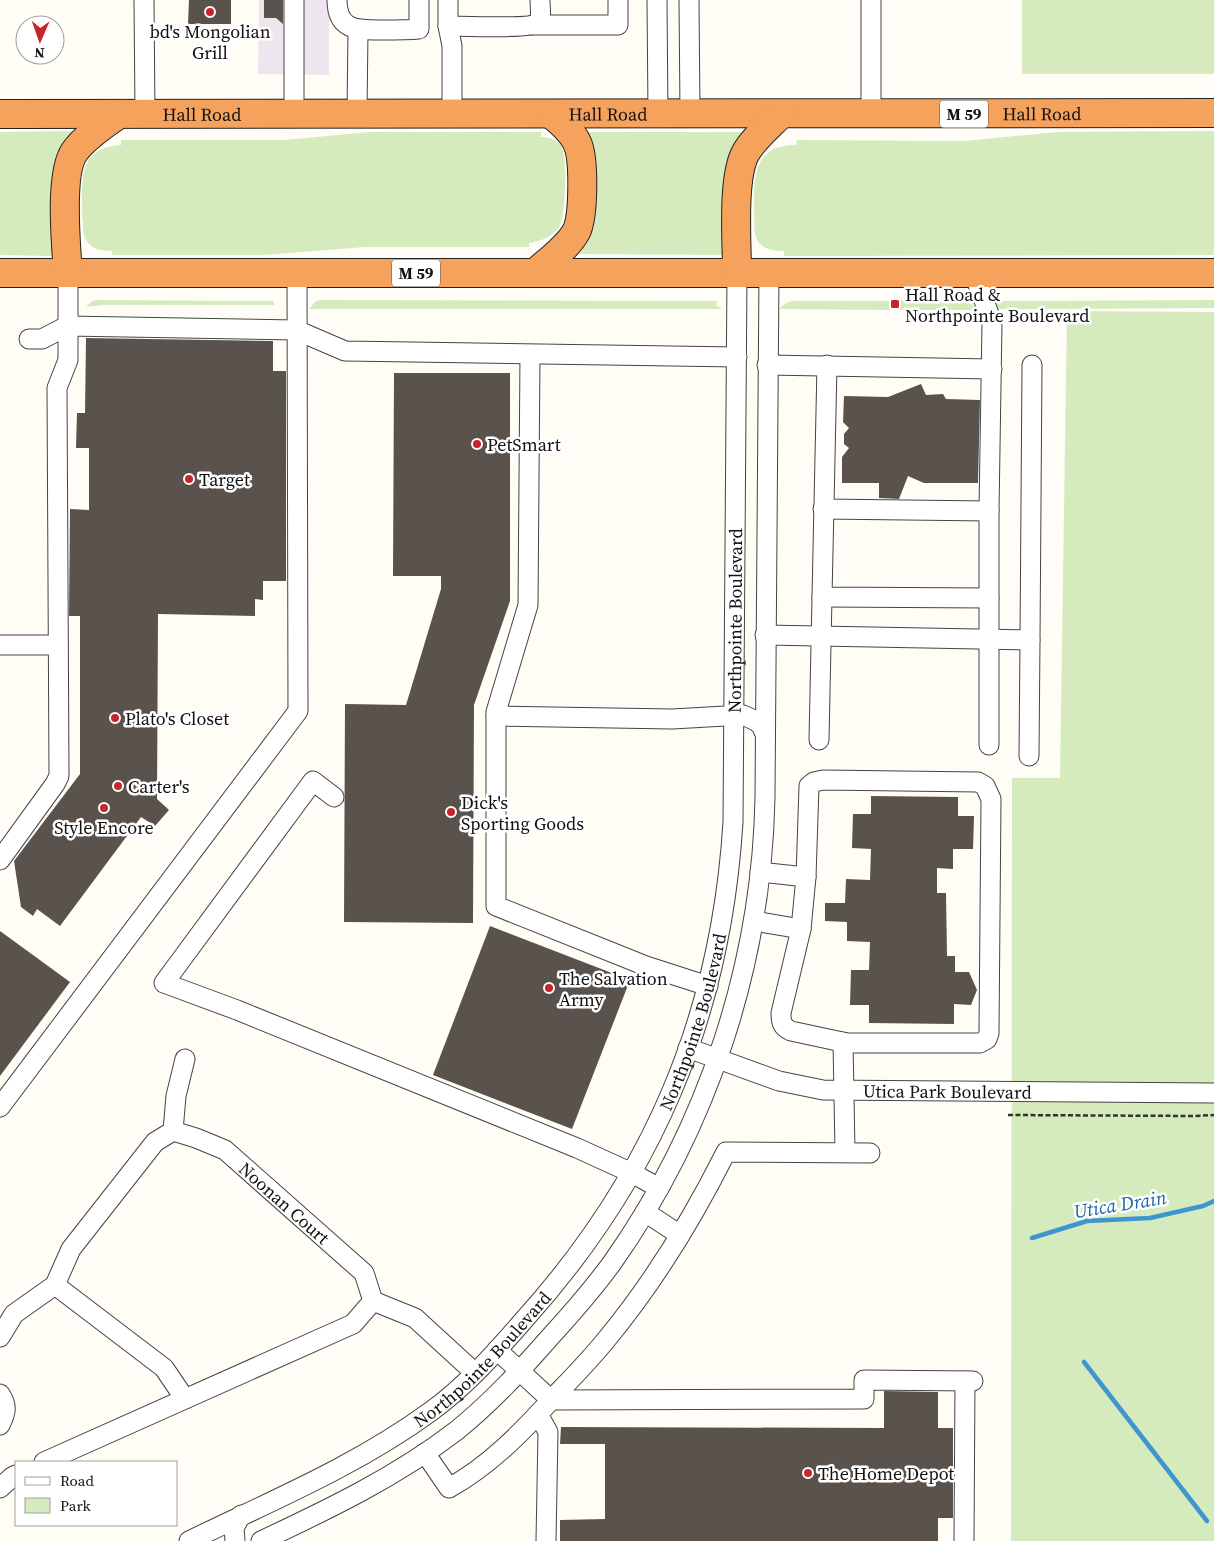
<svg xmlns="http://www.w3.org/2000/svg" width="1214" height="1541" viewBox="0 0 1214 1541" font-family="'Source Serif 4',serif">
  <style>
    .industrial { fill: #eee6ef }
    .green { fill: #d5ebbd }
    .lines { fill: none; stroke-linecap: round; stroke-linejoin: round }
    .stream { stroke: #3f96cf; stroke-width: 4.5 }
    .building { fill: #5a524d }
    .minor-casing { stroke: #444; stroke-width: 21 }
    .highway-casing { stroke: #222; stroke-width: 30 }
    .path { stroke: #333; stroke-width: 2.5; stroke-dasharray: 5 2.5; stroke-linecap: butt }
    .minor { stroke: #fff; stroke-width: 19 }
    .highway { stroke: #f5a25d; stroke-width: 28 }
    .poi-dot { fill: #c4262e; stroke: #fff; stroke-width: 2 }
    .labels { text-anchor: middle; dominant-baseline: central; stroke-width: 5; stroke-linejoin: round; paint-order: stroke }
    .shield { fill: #fff; stroke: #585858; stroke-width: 1 }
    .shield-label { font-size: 16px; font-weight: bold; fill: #111 }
    .poi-label { font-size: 18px; fill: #111; stroke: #fff; text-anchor: start }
    .street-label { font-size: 18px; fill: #111; stroke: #fff }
    .water-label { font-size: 19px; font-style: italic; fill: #1768a6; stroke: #fff }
  </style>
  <rect width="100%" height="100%" fill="#fffdf5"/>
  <polygon class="industrial" points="259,0 329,0 329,75 258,74"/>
  <g class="green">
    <rect x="1022" y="0" width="192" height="74"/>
    <polygon points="71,131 73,133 54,254 52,256 0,255 0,132"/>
    <path d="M1214,131V255L784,256V251C775,251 765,250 759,243C752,234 755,219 754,208C754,175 754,145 796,145L797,140L964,141L1058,132Z"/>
    <path d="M369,132H541V137C549,137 557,139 561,146C568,157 566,216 559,227C552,237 541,241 529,243V247H365L264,255H112V251C99,251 89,248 84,236C82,224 82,212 82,200C82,169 84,148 121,145V140H285Z"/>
    <polygon points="590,132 744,132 725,255 575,254 588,133"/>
    <polygon points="95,300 274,301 274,305 102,305 86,307 91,302"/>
    <polygon points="321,300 713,301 717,301 716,305 722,309 309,309 316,301"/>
    <polygon points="896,300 960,301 968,302 980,310 896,310"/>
    <polygon points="1214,300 1214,308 998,309 996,304 999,301"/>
    <polygon points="792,301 891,301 891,310 779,309 786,303"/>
    <polygon points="1067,311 1214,312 1214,1541 1011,1541 1012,778 1060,778"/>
  </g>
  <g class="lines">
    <g class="stream">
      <polyline points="1032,1238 1087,1221 1150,1218 1203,1206 1214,1201"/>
      <polyline points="1084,1362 1207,1521"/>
    </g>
  </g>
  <g class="building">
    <polygon points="189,0 231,0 231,24 188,24"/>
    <polygon points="264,0 283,0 283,24 276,18 264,18"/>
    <polygon points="86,338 273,341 273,371 286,371 286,581 263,581 263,600 255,599 255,616 158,614 157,799 169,810 155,826 141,817 60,926 37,909 33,916 21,907 14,861 80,774 80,616 69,616 70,509 89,510 89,448 76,448 77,413 85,413"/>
    <polygon points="394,373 510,373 510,601 474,705 473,923 344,922 345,704 406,705 441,589 441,576 393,576"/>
    <polygon points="921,384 926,395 943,394 946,399 980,400 978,483 924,483 908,476 899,499 879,498 879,483 842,483 842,457 849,448 844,444 844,434 849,428 843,422 844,396 888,397"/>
    <polygon points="871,796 958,797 958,816 974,816 973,849 953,849 953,869 937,868 937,893 946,893 947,956 955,956 955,972 969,972 977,990 971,1005 954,1004 954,1024 869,1023 869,1005 850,1005 851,970 869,970 870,942 847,941 847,922 825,921 825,903 845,903 846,879 870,880 871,849 852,848 853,814 871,814"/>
    <polygon points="490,926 630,980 572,1129 433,1075"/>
    <polygon points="0,931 70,982 0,1076"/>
    <polygon points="884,1391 938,1392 938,1428 953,1428 953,1518 938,1518 938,1541 560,1541 560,1520 605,1519 605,1444 560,1444 561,1427 884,1428"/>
  </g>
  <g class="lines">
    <defs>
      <g id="minor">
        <polyline points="144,0 145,114"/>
        <polyline points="294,0 294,114"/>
        <path d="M337,0C337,31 358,30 382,30C394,30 407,30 419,29V0"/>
        <polyline points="448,0 448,26 452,46 452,114"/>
        <polyline points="657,0 658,114"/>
        <polyline points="689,0 690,113"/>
        <polyline points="871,0 871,114"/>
        <polyline points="533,25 618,25 618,0"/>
        <path d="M448,26C461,26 530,29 538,23C542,19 540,6 540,0"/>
        <polyline points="357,114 358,30"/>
        <polyline points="974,274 992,322 989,511 989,745"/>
        <polyline points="29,339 42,339 67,326 296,330 345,351 737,357"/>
        <polyline points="530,355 528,605 496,712 496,906 646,966 708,986"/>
        <polyline points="767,365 992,369"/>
        <polyline points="827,365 822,597 989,598"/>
        <polyline points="823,509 989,511"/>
        <polyline points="765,635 1030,640 1032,365"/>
        <polyline points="0,645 58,645"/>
        <polyline points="496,716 672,719 743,715 756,721 761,725 765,734"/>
        <polyline points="819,740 822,597"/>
        <polyline points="1029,756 1030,640"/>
        <path d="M823,780L978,782L985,786L991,799L989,1033L987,1039L980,1043H847L791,1031C782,1027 781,1022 781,1013L801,929L806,877L809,786L814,782Z"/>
        <polyline points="334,797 313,781 164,983 237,1010 577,1148 632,1173 659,1188"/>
        <polyline points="0,860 55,784 59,776 57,388 68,360 68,273"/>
        <polyline points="760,872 806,877"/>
        <polyline points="754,921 801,929"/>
        <polyline points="843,1042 845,1152"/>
        <path id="s1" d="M688,1048L779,1081L823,1090L1214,1093"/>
        <polyline points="0,1107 298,711 297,273"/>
        <path id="s2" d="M173,1131L196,1138L225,1150L364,1273L373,1301L415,1318L475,1373"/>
        <polyline points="645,1212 680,1235"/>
        <polyline points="55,1285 164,1368 185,1399"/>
        <polyline points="0,1337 14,1314 55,1285 71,1249 155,1142 173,1131 176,1096 185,1059"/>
        <polyline points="497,1350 551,1400 864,1399 864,1380 973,1381"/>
        <path d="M0,1394C8,1406 6,1413 0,1425"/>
        <polyline points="538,1414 548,1432 546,1541"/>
        <path d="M425,1453L449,1488C489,1466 521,1433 552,1399C570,1380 589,1361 606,1340C653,1283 693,1218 726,1152L870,1153"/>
        <polyline points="44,1462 353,1324 373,1301"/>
        <polyline points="0,1488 12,1477 16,1475"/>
        <path id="s3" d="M189,1541C271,1501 356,1466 430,1412C465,1387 495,1353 523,1321C653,1177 721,1016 733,822L737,273"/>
        <polyline points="235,1541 234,1528 241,1515"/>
        <path d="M261,1541C329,1509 396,1477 456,1431C491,1403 521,1370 551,1336C572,1313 593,1289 612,1263C708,1127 762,963 765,797L769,273"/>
        <polyline points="964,1541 965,1381"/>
      </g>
      <g id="highway">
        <path id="s4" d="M0,114L1214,113"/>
        <polyline points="0,273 1214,273"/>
        <path d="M68,273C66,246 59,172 75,151C86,136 104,125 119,114"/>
        <path d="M535,273C548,261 567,248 576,232C584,217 584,161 578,145C573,132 561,122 551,114"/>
        <path d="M737,273C737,243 732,180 745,154C753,139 769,126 781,114"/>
      </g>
    </defs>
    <use href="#minor" class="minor-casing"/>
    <use href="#highway" class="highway-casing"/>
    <polyline class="path" points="1008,1115 1194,1116 1214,1115"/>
    <use href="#minor" class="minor"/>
    <use href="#highway" class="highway"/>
  </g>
  <g class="poi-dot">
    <circle cx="210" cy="12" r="5"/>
    <rect x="890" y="299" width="10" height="10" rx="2.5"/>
    <circle cx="477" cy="444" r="5"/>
    <circle cx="189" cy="479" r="5"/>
    <circle cx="115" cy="718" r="5"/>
    <circle cx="118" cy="786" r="5"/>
    <circle cx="104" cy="808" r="5"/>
    <circle cx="451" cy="812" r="5"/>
    <circle cx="549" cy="988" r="5"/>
    <circle cx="808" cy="1473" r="5"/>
  </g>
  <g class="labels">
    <g class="shield">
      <rect x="940" y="100.5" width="48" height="27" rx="4"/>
      <rect x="392" y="259.5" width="48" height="27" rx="4"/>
    </g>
    <g class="shield-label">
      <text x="964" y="114">M 59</text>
      <text x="416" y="273">M 59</text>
    </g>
    <g class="poi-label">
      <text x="210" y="31" text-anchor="middle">bd's Mongolian<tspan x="210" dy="21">Grill</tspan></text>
      <text x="905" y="294">Hall Road &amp;<tspan x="905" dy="21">Northpointe Boulevard</tspan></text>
      <text x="487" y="444">PetSmart</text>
      <text x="199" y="479">Target</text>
      <text x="125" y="718">Plato's Closet</text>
      <text x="128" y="786">Carter's</text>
      <text x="461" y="802">Dick's<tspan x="461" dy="21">Sporting Goods</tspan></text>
      <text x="104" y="827" text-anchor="middle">Style Encore</text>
      <text x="559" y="978">The Salvation<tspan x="559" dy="21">Army</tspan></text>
      <text x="818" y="1473">The Home Depot</text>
    </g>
    <g class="street-label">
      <text stroke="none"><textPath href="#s4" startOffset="202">Hall Road</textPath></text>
      <text stroke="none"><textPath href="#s4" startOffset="608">Hall Road</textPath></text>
      <text stroke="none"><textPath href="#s4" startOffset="1042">Hall Road</textPath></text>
      <text stroke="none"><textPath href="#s3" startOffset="1158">Northpointe Boulevard</textPath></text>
      <text stroke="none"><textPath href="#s3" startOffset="752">Northpointe Boulevard</textPath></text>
      <text stroke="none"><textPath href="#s1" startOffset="266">Utica Park Boulevard</textPath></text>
      <text stroke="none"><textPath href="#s2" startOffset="135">Noonan Court</textPath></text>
      <text stroke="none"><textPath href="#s3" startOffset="348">Northpointe Boulevard</textPath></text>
    </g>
    <g class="water-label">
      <text transform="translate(1120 1204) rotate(-9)">Utica Drain</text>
    </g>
  </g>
  <rect x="15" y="1461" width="162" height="65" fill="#ffffff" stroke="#a0a0a0"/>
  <rect x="25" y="1477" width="25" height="8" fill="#ffffff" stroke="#a0a0a0"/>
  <text x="60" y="1486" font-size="15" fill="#111111">Road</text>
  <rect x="25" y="1498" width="25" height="15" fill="#d5ebbd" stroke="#a0a0a0"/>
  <text x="60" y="1511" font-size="15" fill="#111111">Park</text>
  <g transform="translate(40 40) rotate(182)"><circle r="24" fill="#ffffff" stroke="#a0a0a0"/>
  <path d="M0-4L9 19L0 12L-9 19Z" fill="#c4262e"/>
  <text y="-8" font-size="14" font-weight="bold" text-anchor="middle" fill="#111111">N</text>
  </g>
</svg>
